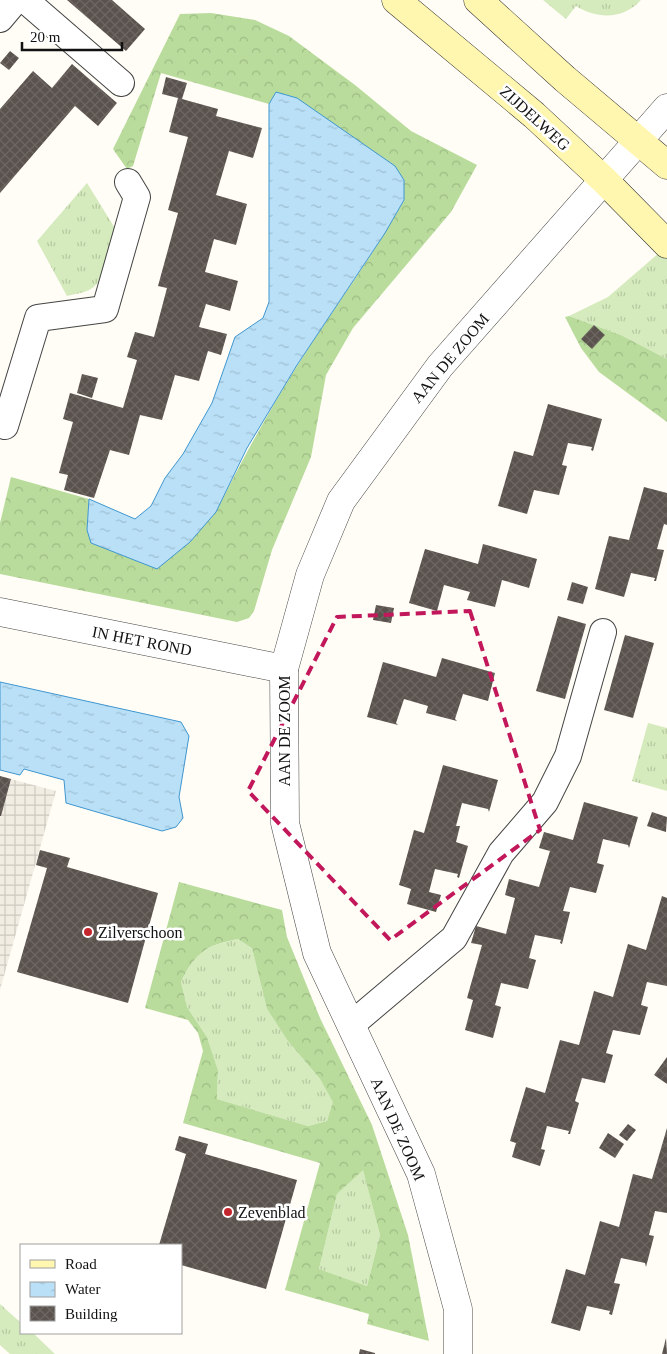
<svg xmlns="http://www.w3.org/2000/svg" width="667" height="1354" viewBox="0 0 667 1354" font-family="'Times New Roman',serif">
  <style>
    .grass { fill: url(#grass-tufts) }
    .forest { fill: url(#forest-crowns); fill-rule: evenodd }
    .plaza { fill: url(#plaza-grid) }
    .water { fill: url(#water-ripples); stroke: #3f96cf }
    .building { fill: url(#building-cross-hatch) }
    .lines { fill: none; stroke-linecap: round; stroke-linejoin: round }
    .minor-casing { stroke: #444; stroke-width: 28 }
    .tertiary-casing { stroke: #444; stroke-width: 29 }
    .secondary-casing { stroke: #333; stroke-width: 29 }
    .minor { stroke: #fff; stroke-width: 26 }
    .tertiary { stroke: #fff; stroke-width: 28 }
    .secondary { stroke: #fff6b0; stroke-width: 28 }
    .marked { fill: none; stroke: #c2185b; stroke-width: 4; stroke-dasharray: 10 6; stroke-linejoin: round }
    .poi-dot { fill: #c4262e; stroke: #fff; stroke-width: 2 }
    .labels { text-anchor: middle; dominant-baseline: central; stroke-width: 5; stroke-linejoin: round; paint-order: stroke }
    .street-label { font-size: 16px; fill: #111; stroke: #fff }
    .poi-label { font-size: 16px; fill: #111; stroke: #fff; text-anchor: start }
  </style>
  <defs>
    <pattern id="grass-tufts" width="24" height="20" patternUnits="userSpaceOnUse" patternTransform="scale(1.25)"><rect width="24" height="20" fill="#d5ebbd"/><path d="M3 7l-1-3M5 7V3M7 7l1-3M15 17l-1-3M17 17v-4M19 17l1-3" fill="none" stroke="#b6c8a1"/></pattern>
    <pattern id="forest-crowns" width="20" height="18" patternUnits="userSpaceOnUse" patternTransform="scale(1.25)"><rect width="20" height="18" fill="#b9dc9c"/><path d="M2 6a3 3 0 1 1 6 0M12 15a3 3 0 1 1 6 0" fill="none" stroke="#9ebc85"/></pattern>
    <pattern id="plaza-grid" width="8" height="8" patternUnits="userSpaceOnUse" patternTransform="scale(1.25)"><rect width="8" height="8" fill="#f1ede2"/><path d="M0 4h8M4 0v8" fill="none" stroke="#cecac1"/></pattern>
    <pattern id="water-ripples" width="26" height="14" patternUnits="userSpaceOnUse" patternTransform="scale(1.25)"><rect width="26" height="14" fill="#b9e0f7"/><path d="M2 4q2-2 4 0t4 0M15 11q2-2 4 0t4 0" fill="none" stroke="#9ebfd3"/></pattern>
    <pattern id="building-cross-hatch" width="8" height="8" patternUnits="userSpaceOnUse" patternTransform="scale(1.25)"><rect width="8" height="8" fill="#5a524d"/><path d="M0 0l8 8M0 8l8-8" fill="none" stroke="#6d6662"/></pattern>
  </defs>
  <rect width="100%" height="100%" fill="#fffdf5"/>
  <g class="grass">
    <path d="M543,0H641C623,20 597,19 576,6L566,19Z"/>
    <path d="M87,183L116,230C111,247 108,281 89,290C83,293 74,294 67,296L37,241Z"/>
    <polygon points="667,246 667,359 621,335 569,316 608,297"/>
    <polygon points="648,723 667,728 667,791 632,781"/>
    <path d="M238,939L252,947L267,1009L287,1040L320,1079L334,1102L327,1121L308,1126L217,1099L218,1070L207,1037L187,1007L181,982C196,952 205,946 238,939Z"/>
    <polygon points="363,1169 380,1235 367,1286 319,1269 337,1194"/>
    <polygon points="0,1304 21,1323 21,1333 33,1333 55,1354 10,1354 0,1345"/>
  </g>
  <g class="forest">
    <path d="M211,13L255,20L289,36L355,85L411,131L477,165L451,212L353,328L326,375L311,457L272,550L254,611L249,618L237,622L0,574V523L11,477L89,499L87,530L216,512C241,462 267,414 297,366C332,310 372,258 404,200L276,92L269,104L161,73L133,166L127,169L113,149L180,14Z"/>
    <polygon points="569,316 621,335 667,359 667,422 599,372 581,348 565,317"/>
    <path d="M179,882L282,910L287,937L320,1018L372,1125L408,1235L429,1341L367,1324L369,1314L285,1290L320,1163L183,1123L203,1051L198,1033L188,1020L145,1008ZM238,939L252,948L267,1009L287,1040L320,1079L333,1102L327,1121L308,1126L217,1099L218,1070L207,1037L187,1007L181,982C195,953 206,945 238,939ZM363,1170L380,1235L367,1286L319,1269L337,1194Z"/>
  </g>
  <polygon class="plaza" points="11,779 56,791 0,990 0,818"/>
  <g class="water">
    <polygon points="276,92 297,98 395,166 404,180 404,200 385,233 297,365 247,448 216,512 190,542 157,569 91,543 87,530 89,499 135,519 151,506 165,478 183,454 212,403 235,337 263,318 269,302 269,104"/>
    <polygon points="0,682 181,722 189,736 179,797 183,818 176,827 162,831 66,803 64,780 24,769 20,775 0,770"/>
  </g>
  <g class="building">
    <polygon points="67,0 112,0 145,29 126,51"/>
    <polygon points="10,51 19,58 9,70 0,63"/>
    <polygon points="72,64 117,103 98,126 75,106 0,193 0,109 33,71 52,88"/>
    <polygon points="166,77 187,83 182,99 218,109 216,116 262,128 253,158 229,151 216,195 247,204 236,245 214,239 205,272 238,281 230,311 206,304 199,327 227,334 221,355 208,351 199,381 175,375 162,420 140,415 129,455 110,450 94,498 64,490 68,475 59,473 73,422 63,419 70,393 123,408 137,360 127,357 135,332 154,337 167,288 158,286 178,213 168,210 188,137 169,132 178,98 162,94"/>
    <polygon points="594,325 605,335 592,349 581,339"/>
    <polygon points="82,374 98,378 92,398 77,393"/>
    <polygon points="548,404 602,419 593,451 591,450 592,447 568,443 562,465 567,466 559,495 534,490 527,514 498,506 514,451 533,456"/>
    <polygon points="644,487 667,493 667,525 664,524 657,549 664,550 656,581 654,581 655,578 631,573 624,597 595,589 609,536 629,540"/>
    <polygon points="483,544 537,559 529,588 502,580 495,607 467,600 470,592 444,585 437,611 409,603 425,549 478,564"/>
    <polygon points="572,582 588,587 583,604 567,600"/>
    <polygon points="376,605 394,608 391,623 373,620"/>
    <polygon points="558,616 586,624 565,699 536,691"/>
    <polygon points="625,635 654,643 633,718 604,710"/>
    <polygon points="442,658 495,673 488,701 463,694 455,719 457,721 426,713 428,706 404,699 396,723 398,725 367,717 383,662 436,677"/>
    <polygon points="443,765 498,780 489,812 488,809 462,803 456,826 460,826 456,842 468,846 459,878 457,877 458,874 435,869 429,892 441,895 436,912 407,904 411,889 399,885 414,830 424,833"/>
    <polygon points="0,776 11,779 1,816 0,816"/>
    <polygon points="584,802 638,817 629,848 628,845 603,839 597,863 604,865 596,893 570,887 563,911 570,912 562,944 560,943 561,940 535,935 529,958 536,960 528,989 501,983 495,1005 501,1007 493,1038 465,1030 473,1000 467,998 482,945 471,943 476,926 506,934 515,898 505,895 509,879 539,887 550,851 539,848 544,832 573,840"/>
    <polygon points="652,812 667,817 666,832 647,826"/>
    <polygon points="40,850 70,858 67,867 158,893 128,1003 17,972 47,868 36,865"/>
    <polygon points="662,896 667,898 667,986 647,982 641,1005 648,1007 640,1035 613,1030 606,1053 613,1055 605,1083 582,1078 575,1101 579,1103 570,1134 568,1134 569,1131 547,1126 541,1149 545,1150 540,1166 512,1157 516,1143 510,1141 526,1087 545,1093 560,1040 579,1045 594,991 613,997 628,944 646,950"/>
    <polygon points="667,1057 667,1084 654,1075"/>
    <polygon points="628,1124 636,1130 627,1141 619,1135"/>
    <polygon points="667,1128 667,1213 655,1211 649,1235 654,1236 646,1267 645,1263 621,1258 614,1283 620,1284 612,1315 609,1314 610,1311 587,1306 580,1331 551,1323 566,1269 585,1275 600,1221 619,1227 633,1174 652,1179"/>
    <polygon points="608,1133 624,1144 615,1158 599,1148"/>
    <polygon points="179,1136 208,1144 205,1154 297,1180 266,1289 181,1265 181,1245 159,1245 186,1154 175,1150"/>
    <polygon points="666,1338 667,1354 662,1354"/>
    <polygon points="360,1349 375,1353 375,1354 359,1354"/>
  </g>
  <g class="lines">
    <defs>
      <g id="minor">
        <polyline points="25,0 121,83"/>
        <polyline points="0,19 16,0"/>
        <polyline points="5,426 38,318 105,309 137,197 128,182"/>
        <polyline points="351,1025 454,938 501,853 545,802 568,756 603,632"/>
      </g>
      <g id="tertiary">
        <polyline points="0,612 284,669"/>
        <polyline points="458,1354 458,1309 421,1174 317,953 285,823 284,669 310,575 341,501 440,366 667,108"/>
      </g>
      <g id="secondary">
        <polyline points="396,0 534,115 605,181 667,244"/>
        <polyline points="478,0 565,79 667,165"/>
      </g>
    </defs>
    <use href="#minor" class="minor-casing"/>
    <use href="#tertiary" class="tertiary-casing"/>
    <use href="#secondary" class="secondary-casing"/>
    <use href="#minor" class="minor"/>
    <use href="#tertiary" class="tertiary"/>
    <use href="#secondary" class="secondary"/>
  </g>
  <path class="marked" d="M470,611L540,830L390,940L248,791L337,617Z"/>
  <g class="poi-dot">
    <circle cx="88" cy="932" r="5"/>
    <circle cx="228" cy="1212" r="5"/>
  </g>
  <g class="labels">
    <g class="street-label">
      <text transform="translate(535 118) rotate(42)">ZIJDELWEG</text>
      <text transform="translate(450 358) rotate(-50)">AAN DE ZOOM</text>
      <text transform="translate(142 641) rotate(11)">IN HET ROND</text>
      <text transform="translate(284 731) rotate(-90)">AAN DE ZOOM</text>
      <text transform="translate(398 1129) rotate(66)">AAN DE ZOOM</text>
    </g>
    <g class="poi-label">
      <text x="98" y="932">Zilverschoon</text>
      <text x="238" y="1212">Zevenblad</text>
    </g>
  </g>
  <rect x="20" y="1244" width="162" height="90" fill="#ffffff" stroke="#a0a0a0"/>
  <rect x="30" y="1260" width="25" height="8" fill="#fff6b0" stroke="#a0a0a0"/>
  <text x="65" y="1269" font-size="15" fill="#111111">Road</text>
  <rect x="30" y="1282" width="25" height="15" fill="url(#water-ripples)" stroke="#a0a0a0"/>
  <text x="65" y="1294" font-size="15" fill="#111111">Water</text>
  <rect x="30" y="1306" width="25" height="15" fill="url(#building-cross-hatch)" stroke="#a0a0a0"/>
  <text x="65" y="1319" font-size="15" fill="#111111">Building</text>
  <path d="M22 42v8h100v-8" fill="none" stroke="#111111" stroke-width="2.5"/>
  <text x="30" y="42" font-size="15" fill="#111111" stroke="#ffffff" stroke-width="4" paint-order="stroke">20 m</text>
</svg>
